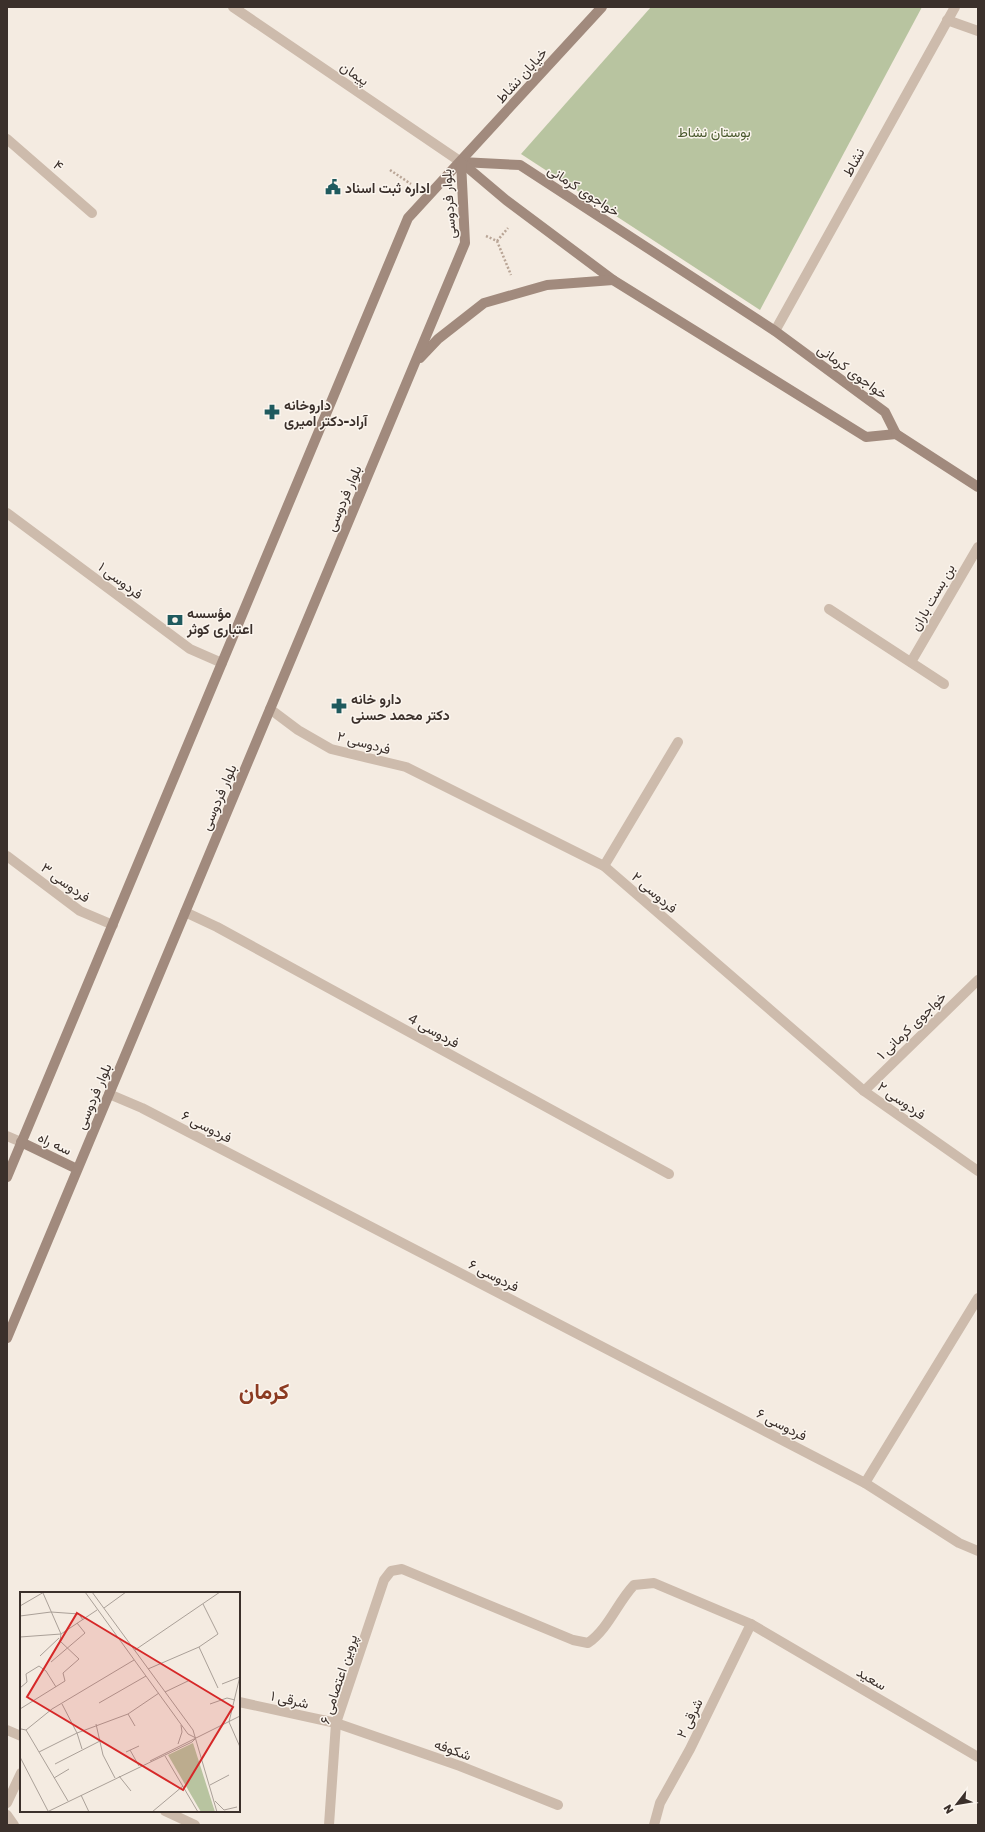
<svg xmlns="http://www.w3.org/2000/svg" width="985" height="1832" viewBox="0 0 985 1832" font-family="'Golos Text',Vazirmatn,sans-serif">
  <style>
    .green { fill: #b8c4a0 }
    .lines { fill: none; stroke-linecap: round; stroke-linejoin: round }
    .path { stroke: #b9a596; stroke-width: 2.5; stroke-dasharray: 2 2; stroke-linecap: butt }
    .minor { stroke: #cdbbac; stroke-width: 10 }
    .tertiary { stroke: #cdbbac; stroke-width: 10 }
    .secondary { stroke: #a18a7d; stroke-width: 10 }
    .labels { text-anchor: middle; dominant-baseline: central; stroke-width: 3; stroke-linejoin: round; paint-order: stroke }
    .street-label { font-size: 14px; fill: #3b302b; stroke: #fbf5ee }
    .park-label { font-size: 14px; fill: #4a5a2e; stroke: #fbf5ee }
    .poi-label { font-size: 14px; font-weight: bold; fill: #3b302b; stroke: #fbf5ee; text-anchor: start }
    .town-label { font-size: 22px; font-weight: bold; fill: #8c3b22; stroke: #fbf5ee }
    .inset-road { fill: none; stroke: #aaa098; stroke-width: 1 }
    .view { fill: #d62828; fill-opacity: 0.15; stroke: #d62828; stroke-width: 2 }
    .inset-edge { fill: none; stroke: #3b302b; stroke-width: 2 }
  </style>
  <rect width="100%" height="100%" fill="#f4ebe1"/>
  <polygon class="green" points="651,7 922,7 760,310 521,154"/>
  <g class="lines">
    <g class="path">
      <polyline points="390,170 411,184"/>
      <polyline points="486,236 497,241 511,275"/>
      <polyline points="497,241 508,228"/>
    </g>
    <g class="minor">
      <polyline points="947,20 978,31"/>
      <polyline points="7,139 92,213"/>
      <polyline points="7,513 190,649 222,663"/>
      <polyline points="829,609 944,684"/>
      <polyline points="911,662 978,547"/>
      <polyline points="270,709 298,730 331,749 406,767 604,866 864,1091 978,1171"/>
      <polyline points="7,856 80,911 113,925"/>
      <polyline points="604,866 678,742"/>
      <polyline points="185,912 217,927 669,1174"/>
      <polyline points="864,1091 978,980"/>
      <polyline points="109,1094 142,1108 865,1483 959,1543 978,1551"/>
      <polyline points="865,1483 978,1298"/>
      <polyline points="239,1702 336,1723 460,1766 558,1805"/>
      <polyline points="7,1730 21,1736"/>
      <polyline points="7,1803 21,1773"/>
      <polyline points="165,1811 195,1825"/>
      <polyline points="7,1815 14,1825"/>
      <path d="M329,1825L336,1723L384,1580L391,1571L402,1569L573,1640L588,1643C609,1628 617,1603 634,1585L654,1583L751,1624L978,1757"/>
      <polyline points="654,1825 660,1803 690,1749 751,1624"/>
    </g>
    <g class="tertiary">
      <polyline points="233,7 461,162"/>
      <polyline points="775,331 955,7"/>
      <polyline points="7,1136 21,1142"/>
    </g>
    <g class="secondary">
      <polyline points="461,162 520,165 775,331 885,412 896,434"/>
      <polyline points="461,162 506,200 613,280 866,437 896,434"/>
      <polyline points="420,358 438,339 484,303 547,285 613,280"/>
      <polyline points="896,434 978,487"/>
      <polyline points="21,1142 77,1169"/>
      <polyline points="7,1177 408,218 602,7"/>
      <polyline points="7,1338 465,243 461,162"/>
    </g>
  </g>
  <defs>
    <symbol id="civic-bare" viewBox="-9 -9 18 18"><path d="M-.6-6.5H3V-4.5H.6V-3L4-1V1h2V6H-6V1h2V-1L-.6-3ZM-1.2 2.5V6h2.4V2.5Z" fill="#1f5a5e" stroke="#fbf5ee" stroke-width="2.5" paint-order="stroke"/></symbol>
    <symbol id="pharmacy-bare" viewBox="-9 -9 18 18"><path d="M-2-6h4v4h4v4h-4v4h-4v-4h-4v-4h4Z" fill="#1f5a5e" stroke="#fbf5ee" stroke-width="2.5" paint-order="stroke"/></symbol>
    <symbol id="bank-bare" viewBox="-9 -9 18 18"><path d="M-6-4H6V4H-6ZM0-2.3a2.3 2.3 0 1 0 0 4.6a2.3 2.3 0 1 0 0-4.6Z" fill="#1f5a5e" stroke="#fbf5ee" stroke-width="2.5" paint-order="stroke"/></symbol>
  </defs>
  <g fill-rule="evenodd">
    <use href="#civic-bare" x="322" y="176" width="22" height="22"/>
    <use href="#pharmacy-bare" x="261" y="401" width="22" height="22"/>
    <use href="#bank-bare" x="164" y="609" width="22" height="22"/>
    <use href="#pharmacy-bare" x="328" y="695" width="22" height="22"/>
  </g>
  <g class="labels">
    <g class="street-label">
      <text transform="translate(355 73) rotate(34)">پیمان</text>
      <text transform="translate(521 75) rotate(-48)">خیابان نشاط</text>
      <text transform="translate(853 162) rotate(-61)">نشاط</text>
      <text transform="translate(59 165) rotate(41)">۴</text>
      <text transform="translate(584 190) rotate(33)">خواجوی کرمانی</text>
      <text transform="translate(448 204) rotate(-94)">بلوار فردوسی</text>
      <text transform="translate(853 371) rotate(36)">خواجوی کرمانی</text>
      <text transform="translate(343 498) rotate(-67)">بلوار فردوسی</text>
      <text transform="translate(121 580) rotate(37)">فردوسی ۱</text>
      <text transform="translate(932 597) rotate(-60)">بن بست باران</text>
      <text transform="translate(364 742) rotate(15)">فردوسی ۲</text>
      <text transform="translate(218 797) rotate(-67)">بلوار فردوسی</text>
      <text transform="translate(66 882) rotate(36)">فردوسی ۳</text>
      <text transform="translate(655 892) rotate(41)">فردوسی ۲</text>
      <text transform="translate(911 1025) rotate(-44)">خواجوی کرمانی ۱</text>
      <text transform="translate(434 1030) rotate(29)">فردوسی 4</text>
      <text transform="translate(93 1096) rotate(-67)">بلوار فردوسی</text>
      <text transform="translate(902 1100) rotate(35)">فردوسی ۲</text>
      <text transform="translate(207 1126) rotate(27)">فردوسی ۶</text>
      <text transform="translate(55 1143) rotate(25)">سه راه</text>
      <text transform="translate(494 1275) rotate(27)">فردوسی ۶</text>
      <text transform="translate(782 1424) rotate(27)">فردوسی ۶</text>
      <text transform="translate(872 1678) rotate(30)">سعید</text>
      <text transform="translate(338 1679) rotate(-72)">پروین اعتصامی ۶</text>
      <text transform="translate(290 1699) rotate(13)">شرقی ۱</text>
      <text transform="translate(689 1718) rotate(-64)">شرقی ۲</text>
      <text transform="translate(453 1749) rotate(20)">شکوفه</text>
    </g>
    <g class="park-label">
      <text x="714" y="131">بوستان نشاط</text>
    </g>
    <g class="poi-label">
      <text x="345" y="187">اداره ثبت اسناد</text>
      <text x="284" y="404">داروخانه<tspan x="284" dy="16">آراد-دکتر امیری</tspan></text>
      <text x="187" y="612">مؤسسه<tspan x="187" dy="16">اعتباری کوثر</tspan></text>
      <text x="351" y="698">دارو خانه<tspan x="351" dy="16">دکتر محمد حسنی</tspan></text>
    </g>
    <g class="town-label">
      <text x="264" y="1390">کرمان</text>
    </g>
  </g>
  <g transform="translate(20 1592)">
    <rect width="220" height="220" fill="#f4ebe1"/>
    <path d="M173,151L195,220H181L148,163Z" fill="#b8c4a0"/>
    <path class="inset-road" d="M65,0L168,142L176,146M72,0L173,138L197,220M23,1L41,42L77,18M0,14L24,0M84,16L106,0M0,24L31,20L59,22L63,28M0,45L41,42L40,49L59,67L43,81L45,89L0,117M179,55L198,42L183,12M115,58L200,0M20,64L39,46M31,70L65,41L57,31M128,77L179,55L198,96M202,92L220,85M0,96L7,90L6,82L19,74L26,79L36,95M145,100L170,88M79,111L126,84M42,112L57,141L108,122L139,101M190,112L207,106L215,108M108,122L115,134M209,130L220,84M209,130L220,155M76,132L83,163L95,186M1,137L6,138L48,209M6,138L32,117L114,68M176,146L220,124M158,152L162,140L161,133M110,158L119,174M19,160L57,141L62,157M106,160L119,154M145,164L178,220M0,165L28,219M130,169L176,146M35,172L80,149M99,184L111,199M34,186L49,177M190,193L209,183M61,203L69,220M195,209L204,218L217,215M27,220L172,150L176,146M132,220L163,194"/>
    <path class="view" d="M57,21L213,115L163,198L7,105Z"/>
    <rect width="220" height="220" class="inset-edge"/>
  </g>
  <rect width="985" height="1832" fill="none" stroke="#3b302b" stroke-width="16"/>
  <g transform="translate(957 1804) rotate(239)" stroke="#fbf5ee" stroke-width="3" paint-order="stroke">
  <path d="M0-3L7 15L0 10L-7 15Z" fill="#3b302b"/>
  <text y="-6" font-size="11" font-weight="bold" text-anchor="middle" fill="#3b302b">N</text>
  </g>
</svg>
